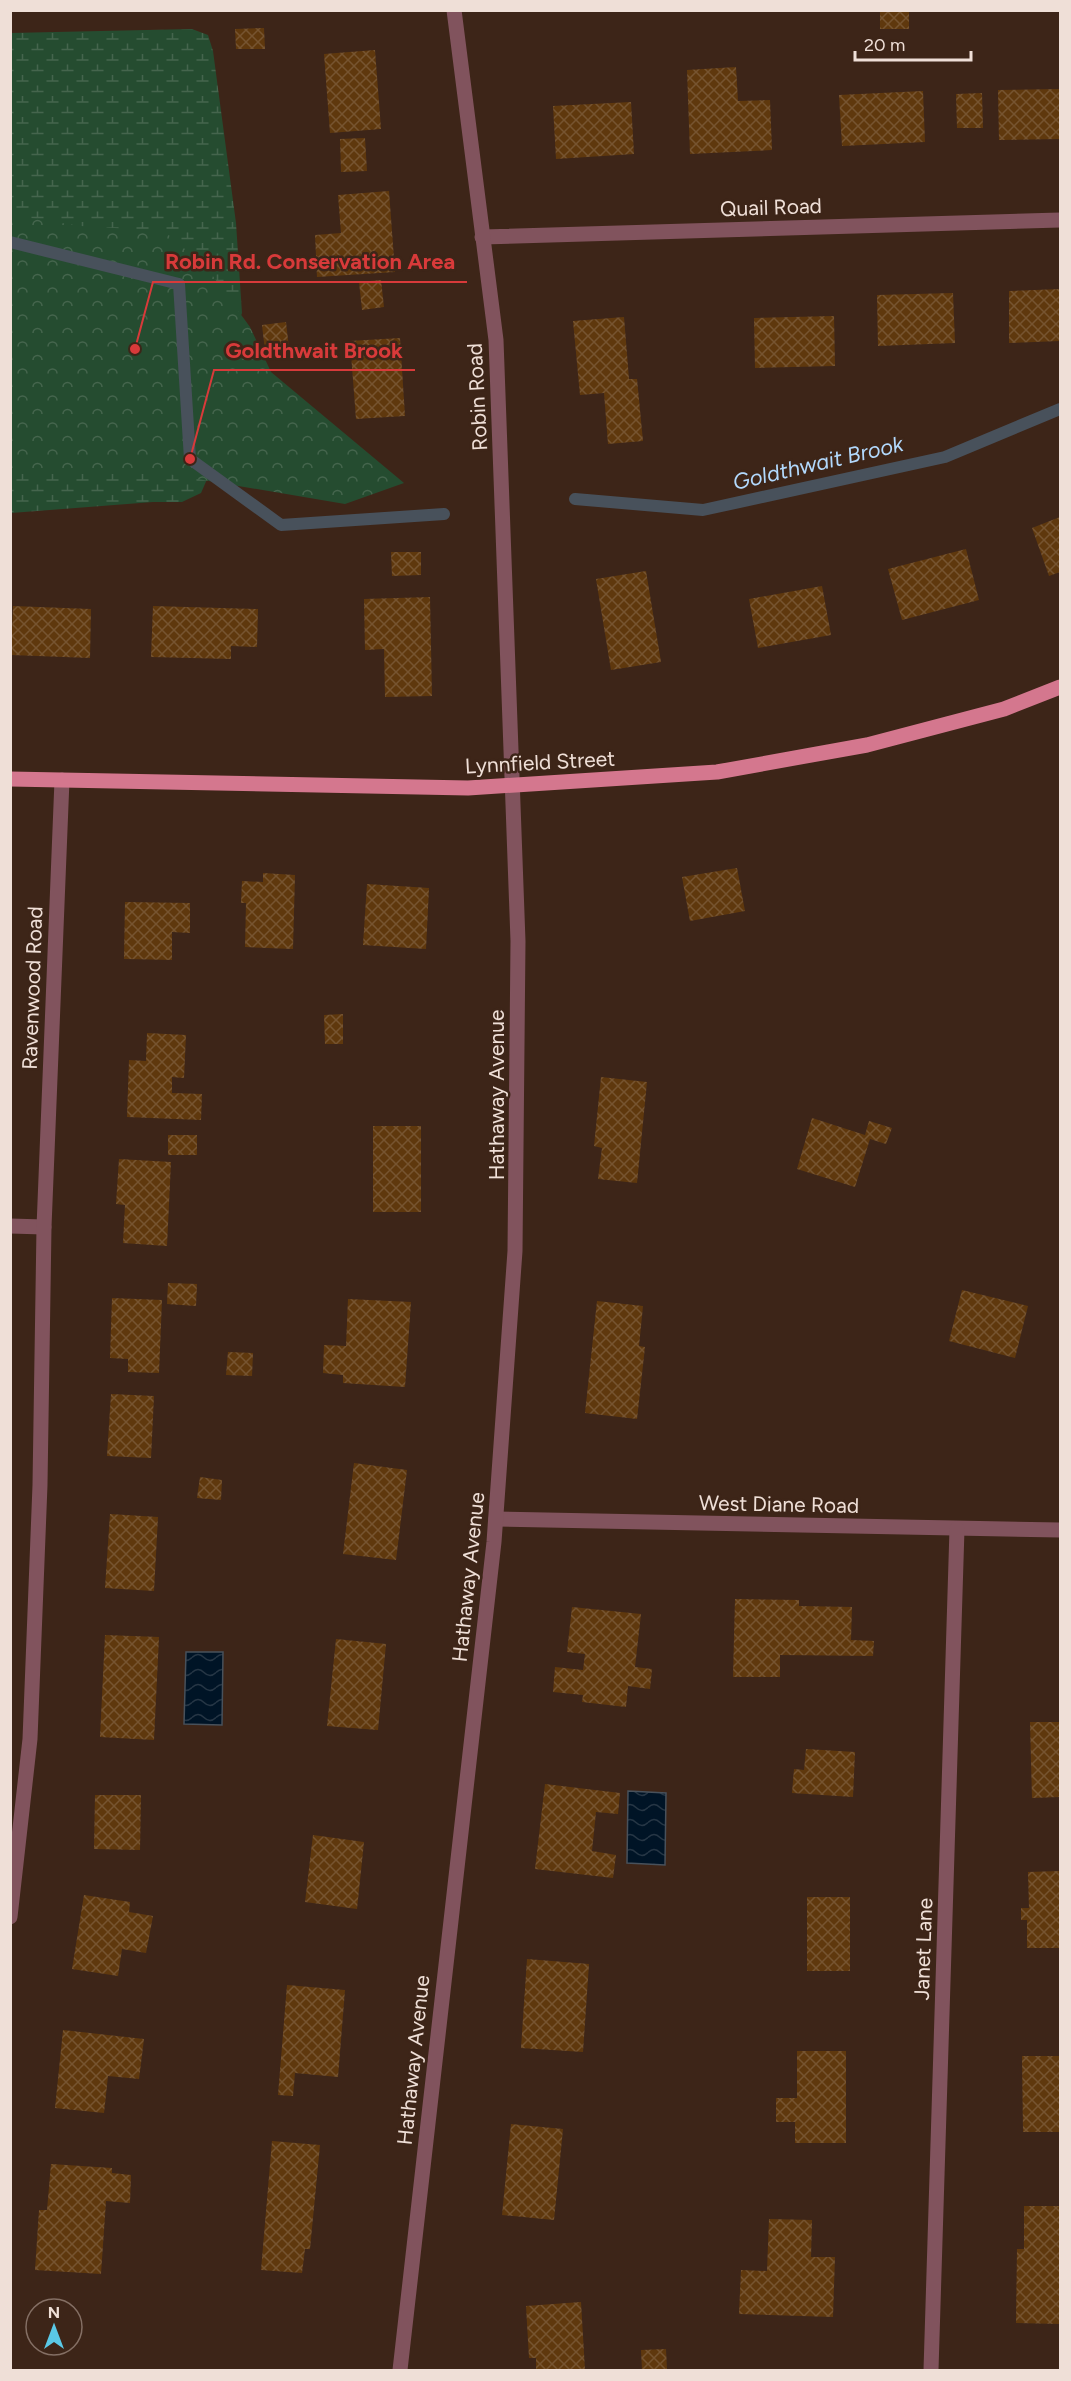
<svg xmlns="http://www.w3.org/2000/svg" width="1071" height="2381" viewBox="0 0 1071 2381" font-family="Figtree,sans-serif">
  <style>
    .wetland { fill: url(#wetland-marsh) }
    .park { fill: url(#park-crowns) }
    .water { fill: url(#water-waves); stroke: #48515b; stroke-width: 1.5 }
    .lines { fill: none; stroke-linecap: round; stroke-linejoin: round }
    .stream { stroke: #48515b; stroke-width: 12 }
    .building { fill: url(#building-cross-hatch) }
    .minor { stroke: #81535d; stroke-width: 15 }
    .major { stroke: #d4778e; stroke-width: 15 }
    .labels { text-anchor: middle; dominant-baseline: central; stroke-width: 5; stroke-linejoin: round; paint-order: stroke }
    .street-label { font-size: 21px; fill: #efdfd7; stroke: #3d2518 }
    .water-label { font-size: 22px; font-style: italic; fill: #b2d9fd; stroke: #3d2518 }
    .leader { fill: none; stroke: #d83a3a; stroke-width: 2 }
    .callout-dot { fill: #d83a3a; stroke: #3d2518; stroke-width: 2 }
    .callout-label { font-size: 22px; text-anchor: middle; font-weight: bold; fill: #d83a3a; stroke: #3d2518; stroke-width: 5; stroke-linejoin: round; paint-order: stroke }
  </style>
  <defs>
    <pattern id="wetland-marsh" width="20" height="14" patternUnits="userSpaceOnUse" patternTransform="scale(1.5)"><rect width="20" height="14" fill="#254c30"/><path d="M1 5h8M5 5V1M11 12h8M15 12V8" fill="none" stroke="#45654d"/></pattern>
    <pattern id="park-crowns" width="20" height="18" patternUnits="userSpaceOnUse" patternTransform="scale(1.5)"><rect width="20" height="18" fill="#254c30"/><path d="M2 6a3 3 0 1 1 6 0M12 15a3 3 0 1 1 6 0" fill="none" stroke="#45654d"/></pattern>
    <pattern id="water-waves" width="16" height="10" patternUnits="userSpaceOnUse" patternTransform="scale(1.5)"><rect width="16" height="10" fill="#001426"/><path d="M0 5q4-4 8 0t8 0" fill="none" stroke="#263645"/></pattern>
    <pattern id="building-cross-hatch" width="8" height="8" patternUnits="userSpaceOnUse" patternTransform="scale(1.5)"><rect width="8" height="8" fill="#5f380d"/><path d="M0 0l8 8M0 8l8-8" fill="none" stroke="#765430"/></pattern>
  </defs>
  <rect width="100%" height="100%" fill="#3d2518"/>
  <polygon class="wetland" points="192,29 208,35 213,51 236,223 242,313 238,324 208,477 201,493 182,502 153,502 11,513 10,33"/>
  <polygon class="park" points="11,215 81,226 164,231 207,268 250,327 271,372 404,483 345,504 156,472 11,473"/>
  <g class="water">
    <polygon points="186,1652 223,1652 222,1725 184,1724"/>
    <polygon points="628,1791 666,1793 665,1865 627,1863"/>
  </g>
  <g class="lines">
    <g class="stream">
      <polyline points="10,242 179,284 190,459 281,525 444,514"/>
      <polyline points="575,499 703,510 945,457 1060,409"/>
    </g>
  </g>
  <g class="building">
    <rect x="880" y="10" width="29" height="19"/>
    <polygon points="264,28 265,49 236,49 235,29"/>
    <polygon points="375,50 381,129 330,133 324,54"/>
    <polygon points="736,67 738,101 770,100 772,150 690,154 687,70"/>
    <polygon points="1060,89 1060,139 999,140 998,90"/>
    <polygon points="923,91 925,142 842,146 839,95"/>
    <polygon points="982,93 983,128 957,128 956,94"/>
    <polygon points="631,102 634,154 556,159 553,106"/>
    <polygon points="365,138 367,171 341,172 340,139"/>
    <polygon points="389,191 395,272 317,277 315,235 341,233 338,195"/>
    <polygon points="381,280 384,307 362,310 359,282"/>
    <polygon points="1060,289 1060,341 1009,343 1009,291"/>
    <polygon points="953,293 955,343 878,346 877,295"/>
    <polygon points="834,316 835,366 755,368 754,318"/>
    <polygon points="624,317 629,379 637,379 643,441 608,444 604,393 580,395 573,321"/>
    <polygon points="286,322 289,348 265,351 262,325"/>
    <polygon points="400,338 405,416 356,419 350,341"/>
    <polygon points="1060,517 1060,572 1049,576 1032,528"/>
    <polygon points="966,549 979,600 902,620 888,569"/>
    <polygon points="391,552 421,552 421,575 392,576"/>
    <polygon points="646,571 661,662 611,670 596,579"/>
    <polygon points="822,586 831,635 758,648 749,599"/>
    <polygon points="430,597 432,696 385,697 384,649 365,650 364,599"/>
    <polygon points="13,606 91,609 90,658 11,655"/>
    <polygon points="153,606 258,609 257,647 231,646 231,659 151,657"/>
    <polygon points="737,868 745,911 690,921 682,877"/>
    <polygon points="263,873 295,875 293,949 245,947 246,903 241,903 242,881 263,882"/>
    <polygon points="367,884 429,888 426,949 363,945"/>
    <polygon points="125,902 190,903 190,933 172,932 172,960 124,959"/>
    <polygon points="343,1014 343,1044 325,1044 324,1015"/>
    <polygon points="147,1033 186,1035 184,1078 172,1077 172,1093 202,1094 201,1120 127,1117 129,1060 146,1061"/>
    <polygon points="601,1077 647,1082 637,1183 598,1179 602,1148 594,1146"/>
    <polygon points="812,1118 865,1135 869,1121 892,1128 886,1144 870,1139 855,1187 797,1169"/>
    <rect x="373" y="1126" width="48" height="86"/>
    <rect x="168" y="1135" width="29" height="20"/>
    <polygon points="119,1159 171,1162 167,1246 123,1243 125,1205 116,1204"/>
    <polygon points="168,1283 197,1284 196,1306 167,1304"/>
    <polygon points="962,1290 1028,1306 1015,1358 949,1341"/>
    <polygon points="112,1298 162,1300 159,1373 128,1372 128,1359 110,1358"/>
    <polygon points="348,1299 411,1302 405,1387 343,1383 343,1375 323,1373 324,1345 346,1346"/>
    <polygon points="597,1301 643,1306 639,1346 645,1347 637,1419 585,1413"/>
    <polygon points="228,1352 253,1353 252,1376 226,1375"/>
    <polygon points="111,1394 154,1396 151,1458 107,1456"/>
    <polygon points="354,1463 407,1470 396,1560 343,1554"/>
    <polygon points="200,1477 222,1480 221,1500 197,1498"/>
    <polygon points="110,1514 158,1517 154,1591 105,1588"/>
    <polygon points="735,1599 799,1600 799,1606 852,1607 851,1640 874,1641 873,1656 780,1655 780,1677 733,1677"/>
    <polygon points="572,1607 641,1614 635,1667 652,1669 650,1689 628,1686 626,1707 582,1702 583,1695 553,1692 555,1667 583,1670 585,1654 567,1652"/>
    <polygon points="105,1635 159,1637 154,1740 100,1737"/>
    <polygon points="336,1639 386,1644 378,1730 327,1726"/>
    <polygon points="1030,1722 1060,1722 1060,1797 1032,1798"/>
    <polygon points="806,1749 855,1752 853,1797 792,1793 794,1769 804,1770"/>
    <polygon points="545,1784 620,1793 618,1814 596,1812 592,1851 616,1855 613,1878 535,1869"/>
    <polygon points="95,1795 141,1795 140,1850 94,1849"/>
    <polygon points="313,1835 364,1842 357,1909 305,1902"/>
    <polygon points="1060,1871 1060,1948 1027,1948 1027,1920 1021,1920 1021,1908 1029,1908 1028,1872"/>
    <polygon points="84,1895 130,1902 129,1912 153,1916 146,1953 122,1949 118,1976 72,1969"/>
    <rect x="807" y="1897" width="43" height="74"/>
    <polygon points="527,1959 589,1964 583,2052 521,2048"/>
    <polygon points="287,1985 345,1990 338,2077 295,2073 293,2096 278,2095"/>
    <polygon points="63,2030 144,2039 139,2079 108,2076 104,2113 55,2108"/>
    <polygon points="797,2051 846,2051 846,2143 795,2143 795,2122 776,2122 776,2098 797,2098"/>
    <polygon points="1022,2056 1060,2056 1060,2132 1023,2132"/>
    <polygon points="511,2124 563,2129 554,2220 502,2215"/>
    <polygon points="272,2141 320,2145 310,2249 305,2249 302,2273 261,2270"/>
    <polygon points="51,2164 112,2168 112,2173 131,2175 130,2203 106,2201 101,2274 35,2270 39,2210 47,2210"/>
    <polygon points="1024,2206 1060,2206 1060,2324 1016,2323 1017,2249 1024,2249"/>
    <polygon points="769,2219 812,2220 811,2257 835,2257 833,2317 739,2314 741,2270 767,2271"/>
    <polygon points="581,2302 585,2370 536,2370 536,2358 529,2358 526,2306"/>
    <polygon points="666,2349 667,2370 642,2370 641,2350"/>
  </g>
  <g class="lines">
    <g class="minor">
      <polyline points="482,237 1060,220"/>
      <polyline points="10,1226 44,1227"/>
      <polyline points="496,1519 1060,1530"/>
      <polyline points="10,1917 30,1739 40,1485 44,1227 62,780"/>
      <polyline points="400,2370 494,1542 515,1251 518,941 496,340 454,10"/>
      <polyline points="931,2370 957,1529"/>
    </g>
    <polyline class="major" points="10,779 468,788 717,772 867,745 1004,709 1060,687"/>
  </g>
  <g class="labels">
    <g class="street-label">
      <text transform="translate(771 207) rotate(-2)">Quail Road</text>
      <text transform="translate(477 397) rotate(-93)">Robin Road</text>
      <text transform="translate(540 762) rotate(-3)">Lynnfield Street</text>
      <text transform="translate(32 988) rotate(-88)">Ravenwood Road</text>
      <text transform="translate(496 1095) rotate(-90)">Hathaway Avenue</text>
      <text transform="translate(779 1504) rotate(1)">West Diane Road</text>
      <text transform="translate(468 1577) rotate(-84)">Hathaway Avenue</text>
      <text transform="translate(923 1949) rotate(-88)">Janet Lane</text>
      <text transform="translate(413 2060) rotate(-84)">Hathaway Avenue</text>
    </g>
    <g class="water-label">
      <text transform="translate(818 463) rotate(-13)">Goldthwait Brook</text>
    </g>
  </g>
  <path class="leader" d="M135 349L153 282H467M190 459L214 370H415"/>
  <g class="callout-dot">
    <circle cx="135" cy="349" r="6"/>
    <circle cx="190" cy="459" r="6"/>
  </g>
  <g class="callout-label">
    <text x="310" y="269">Robin Rd. Conservation Area</text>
    <text x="314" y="358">Goldthwait Brook</text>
  </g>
  <rect width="1071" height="2381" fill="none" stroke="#efdfd7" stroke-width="24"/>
  <g transform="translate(54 2327)"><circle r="28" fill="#3d2518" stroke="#846f64" stroke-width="1.5"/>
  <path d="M0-4.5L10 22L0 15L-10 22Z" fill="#5ac8e6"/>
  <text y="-9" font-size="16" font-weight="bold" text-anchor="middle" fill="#efdfd7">N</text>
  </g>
  <path d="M855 51v9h116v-9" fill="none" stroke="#efdfd7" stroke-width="3"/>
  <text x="864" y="51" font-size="18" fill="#efdfd7" stroke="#3d2518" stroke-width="4.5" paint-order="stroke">20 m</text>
</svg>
